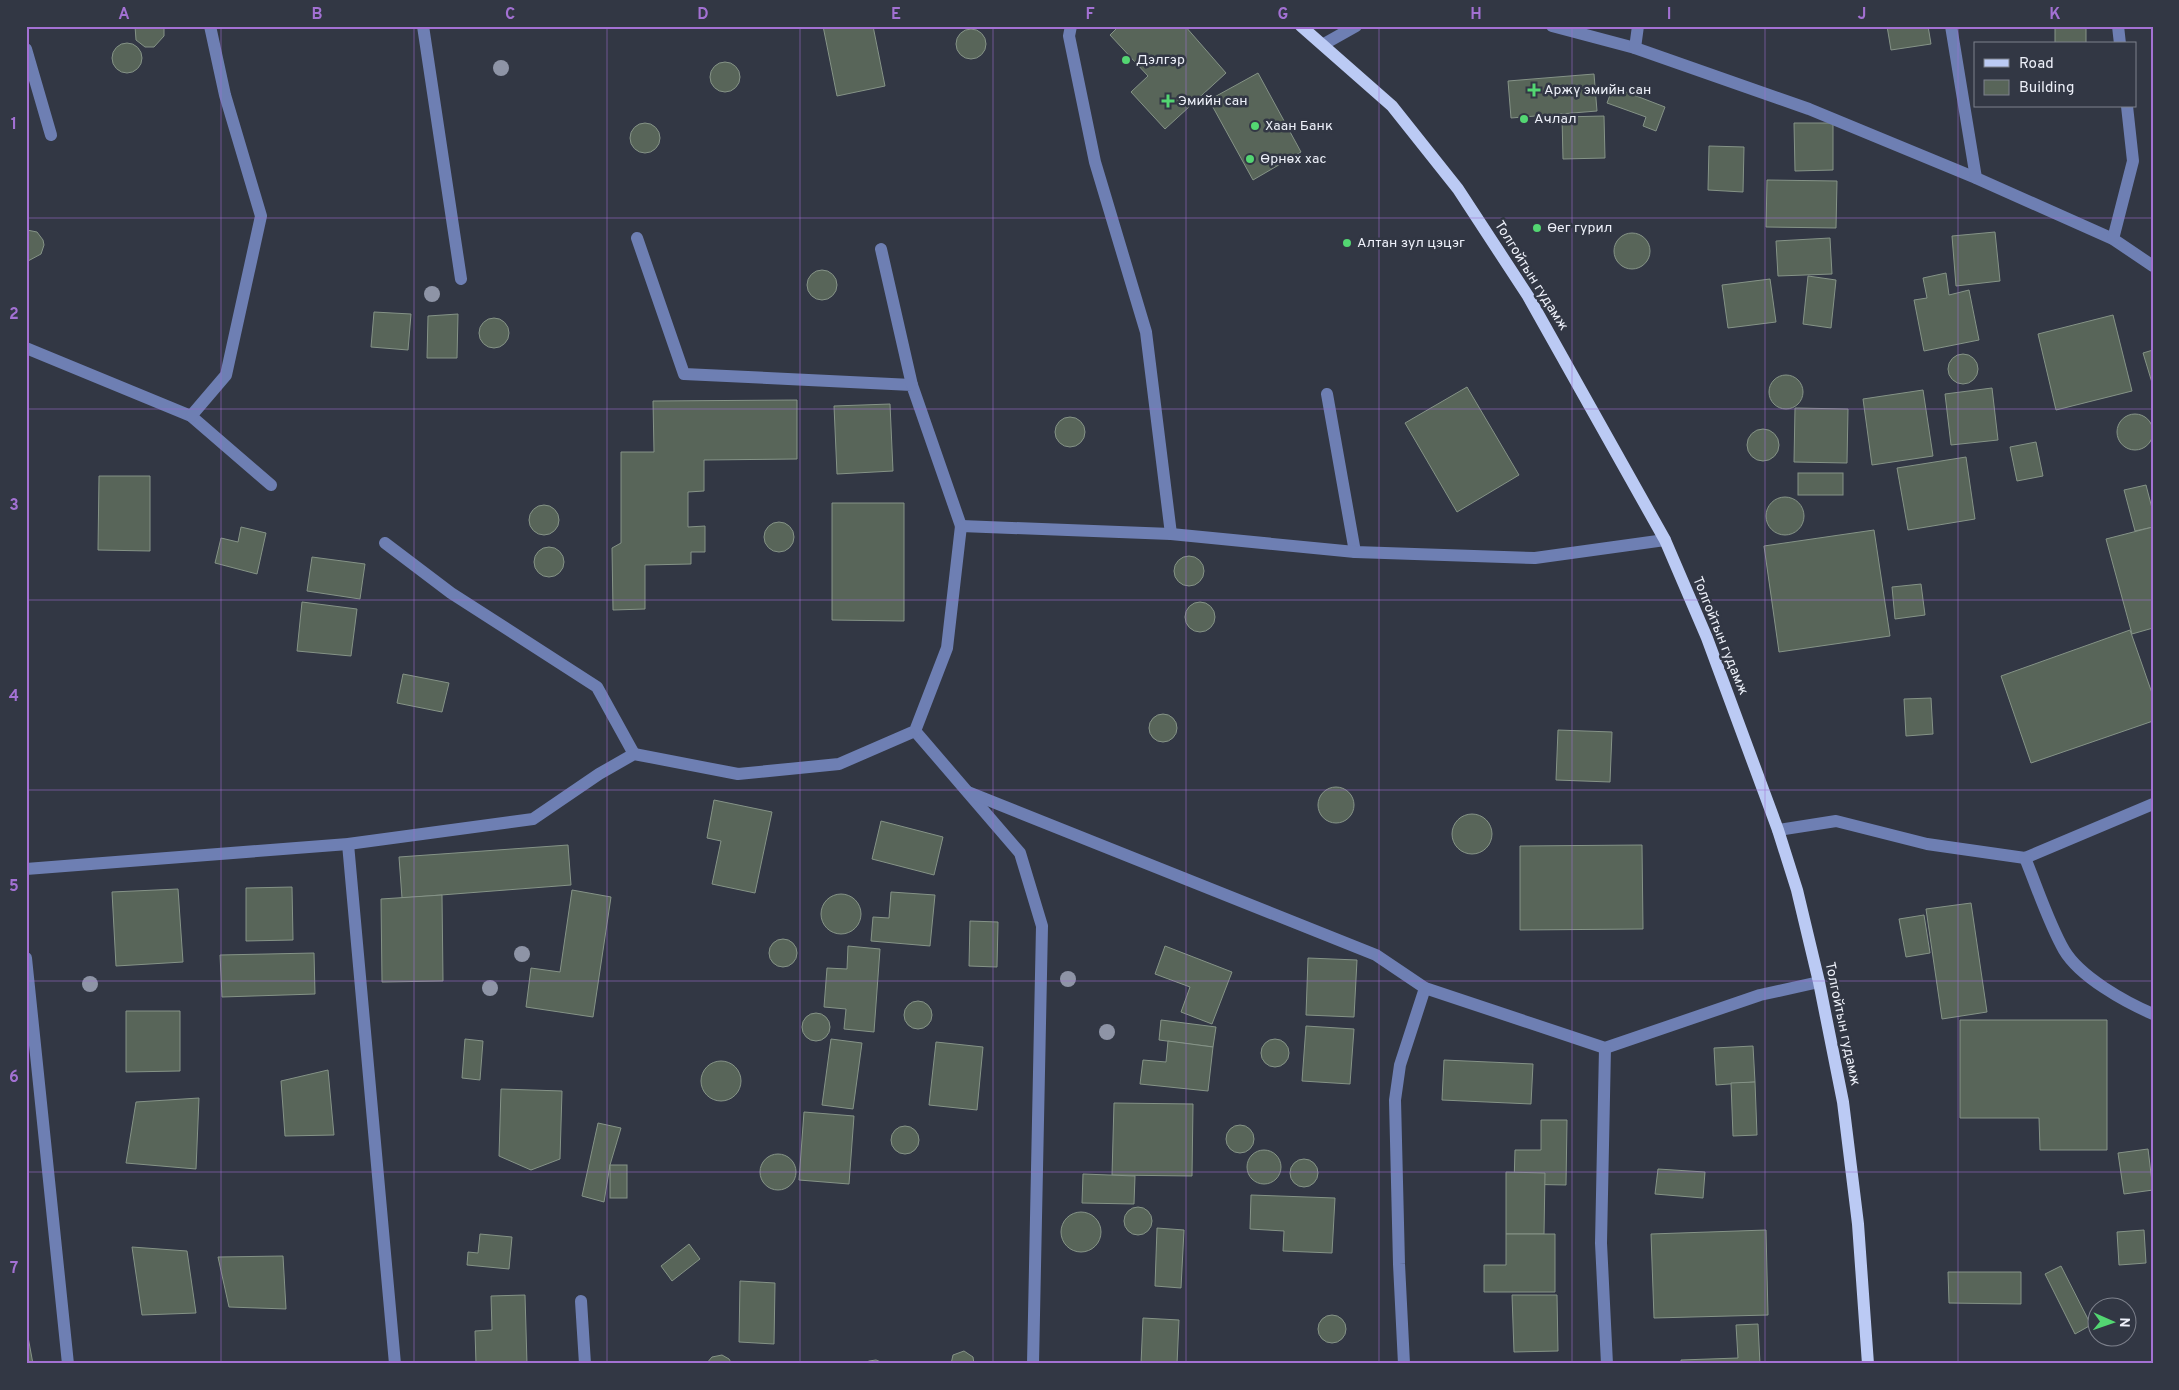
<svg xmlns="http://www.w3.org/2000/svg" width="2179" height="1390" viewBox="0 0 2179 1390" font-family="Overpass,sans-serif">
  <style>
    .building { fill: #586559; stroke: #859387 }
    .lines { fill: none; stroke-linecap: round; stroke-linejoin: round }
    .minor { stroke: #6e7fb3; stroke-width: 12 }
    .major { stroke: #bbcaf4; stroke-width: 12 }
    .tree { fill: #8e94a6 }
    .grid { fill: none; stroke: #a371d3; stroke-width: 1; stroke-opacity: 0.55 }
    .poi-dot { fill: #53d672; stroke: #323744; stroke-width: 2 }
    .labels { text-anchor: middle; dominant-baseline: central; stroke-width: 5; stroke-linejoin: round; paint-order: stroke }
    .poi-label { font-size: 14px; fill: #edf0f9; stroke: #323744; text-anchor: start }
    .street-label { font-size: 14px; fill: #edf0f9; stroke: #323744 }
    .neatline { fill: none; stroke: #a371d3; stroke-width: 2 }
    .grid-label { font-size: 16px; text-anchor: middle; font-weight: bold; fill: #a371d3 }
  </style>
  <rect width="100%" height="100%" fill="#323744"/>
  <g class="building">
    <polygon points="135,26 164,26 164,36 154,47 145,47 136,40"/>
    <polygon points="823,26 873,26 885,86 837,96"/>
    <polygon points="1119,26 1185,26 1226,73 1165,129 1131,92 1148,76 1110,35"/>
    <polygon points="1887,26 1928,26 1931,44 1891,50"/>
    <rect x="2055" y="26" width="31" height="18"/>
    <circle cx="971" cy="44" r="15"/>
    <circle cx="127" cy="58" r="15"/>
    <circle cx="725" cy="77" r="15"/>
    <polygon points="1258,73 1301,152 1253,180 1209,100"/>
    <polygon points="1594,74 1597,111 1511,118 1508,81"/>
    <polygon points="1613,87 1665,107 1656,131 1643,126 1646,117 1607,103"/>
    <polygon points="1604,116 1605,158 1563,159 1562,117"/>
    <circle cx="645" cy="138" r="15"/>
    <polygon points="1794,123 1833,123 1833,170 1795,171"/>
    <polygon points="1709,146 1744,147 1743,192 1708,190"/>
    <polygon points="1767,180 1837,181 1836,228 1766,227"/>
    <polygon points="27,230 37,232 43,240 44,245 41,254 28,261 26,260"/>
    <polygon points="1995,232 2000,281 1956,286 1952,236"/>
    <circle cx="1632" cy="251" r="18"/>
    <polygon points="1830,238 1832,274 1778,276 1776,241"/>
    <circle cx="822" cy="285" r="15"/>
    <polygon points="1946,273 1949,295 1969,290 1979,340 1924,351 1914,300 1927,298 1923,278"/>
    <polygon points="1808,276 1836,280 1831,328 1803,324"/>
    <polygon points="1770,279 1776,322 1728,328 1722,285"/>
    <polygon points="374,312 411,314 408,350 371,347"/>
    <polygon points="458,314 457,358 427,358 428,316"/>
    <polygon points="2113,315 2132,391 2056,410 2038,334"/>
    <circle cx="494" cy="333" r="15"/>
    <polygon points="2153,350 2153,386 2143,353"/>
    <circle cx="1963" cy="369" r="15"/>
    <circle cx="1786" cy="392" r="17"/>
    <polygon points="1467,387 1519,475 1457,512 1405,423"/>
    <polygon points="1992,388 1998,440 1951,445 1945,394"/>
    <polygon points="1923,390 1933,456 1872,465 1863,399"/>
    <polygon points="797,400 797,459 704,460 704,491 688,492 688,527 705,526 705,552 691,552 691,564 645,565 645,609 613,610 612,548 621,543 621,452 654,452 653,401"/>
    <polygon points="890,404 893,471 837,474 834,406"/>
    <polygon points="1795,408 1848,409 1847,463 1794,462"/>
    <circle cx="2135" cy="432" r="18"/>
    <circle cx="1070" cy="432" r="15"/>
    <circle cx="1763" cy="445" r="16"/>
    <polygon points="2036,442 2043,476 2017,481 2010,447"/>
    <polygon points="1966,457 1975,519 1908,530 1897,468"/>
    <rect x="1798" y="473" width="45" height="22"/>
    <polygon points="99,476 150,476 150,551 98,550"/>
    <polygon points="2146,485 2153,512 2153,527 2135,531 2124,490"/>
    <circle cx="1785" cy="516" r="19"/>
    <polygon points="832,503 904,503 904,621 832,620"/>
    <circle cx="544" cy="520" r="15"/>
    <circle cx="779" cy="537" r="15"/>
    <polygon points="241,527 266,533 257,574 215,563 221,538 238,542"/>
    <polygon points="2153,527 2153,628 2132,634 2106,539"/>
    <polygon points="1874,530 1890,636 1779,652 1764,546"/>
    <circle cx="549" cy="562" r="15"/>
    <circle cx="1189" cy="571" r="15"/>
    <polygon points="312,557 365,564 360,599 307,591"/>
    <polygon points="1921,584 1925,615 1895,619 1892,587"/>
    <circle cx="1200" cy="617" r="15"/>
    <polygon points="302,602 357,609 351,656 297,651"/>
    <polygon points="2130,630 2153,696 2153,721 2031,763 2001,676"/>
    <polygon points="403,674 449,683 442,712 397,703"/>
    <polygon points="1931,698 1933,734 1906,736 1904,699"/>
    <circle cx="1163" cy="728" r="14"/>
    <polygon points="1558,730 1612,732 1610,782 1556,780"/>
    <circle cx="1336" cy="805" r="18"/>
    <polygon points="714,800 772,812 755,893 712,884 721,841 707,838"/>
    <circle cx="1472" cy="834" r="20"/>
    <polygon points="881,821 943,837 934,875 872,859"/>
    <polygon points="568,845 571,885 402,898 399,857"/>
    <polygon points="1642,845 1643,929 1520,930 1520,846"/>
    <polygon points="292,887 293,940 246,941 246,888"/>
    <polygon points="178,889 183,962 116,966 112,892"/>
    <polygon points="572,890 611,897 593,1017 526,1007 531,968 560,972"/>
    <polygon points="891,892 935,895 930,946 871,941 873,917 889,918"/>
    <circle cx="841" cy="914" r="20"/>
    <polygon points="442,895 443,981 382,982 381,899"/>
    <polygon points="1971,903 1987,1012 1942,1019 1926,909"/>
    <polygon points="1924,915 1930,953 1906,957 1899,919"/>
    <polygon points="970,921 998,922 997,967 969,966"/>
    <circle cx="783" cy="953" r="14"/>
    <polygon points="848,946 880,949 874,1032 844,1029 846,1009 824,1007 827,968 847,969"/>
    <polygon points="1165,946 1232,972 1212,1024 1181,1012 1190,987 1155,974"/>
    <polygon points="314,953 315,994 222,997 220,955"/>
    <polygon points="1308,958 1357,960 1354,1017 1306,1015"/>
    <circle cx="918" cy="1015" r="14"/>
    <polygon points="126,1011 180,1011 180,1071 126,1072"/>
    <circle cx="816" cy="1027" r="14"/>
    <polygon points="1161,1020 1216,1027 1213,1047 1159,1040"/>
    <polygon points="1960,1020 2107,1020 2107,1150 2040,1150 2039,1118 1960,1118"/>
    <polygon points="1306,1026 1354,1029 1350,1084 1302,1081"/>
    <polygon points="465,1039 483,1041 480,1080 462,1078"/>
    <polygon points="831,1039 862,1043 853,1109 822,1105"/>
    <circle cx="1275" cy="1053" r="14"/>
    <polygon points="1168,1041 1213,1047 1208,1091 1140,1084 1143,1060 1166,1062"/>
    <polygon points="936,1042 983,1047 977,1110 929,1105"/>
    <polygon points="1753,1046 1755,1082 1716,1085 1714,1048"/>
    <polygon points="1444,1060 1533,1064 1531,1104 1442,1100"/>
    <circle cx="721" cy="1081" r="20"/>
    <polygon points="328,1070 334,1135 285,1136 281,1081"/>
    <polygon points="1755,1082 1757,1135 1733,1136 1731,1083"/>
    <polygon points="501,1089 562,1091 560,1159 531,1170 499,1156"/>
    <polygon points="199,1098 196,1169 126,1163 136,1102"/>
    <polygon points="1114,1103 1193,1104 1192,1176 1112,1175"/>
    <polygon points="804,1112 854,1116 849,1184 799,1180"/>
    <polygon points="1541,1120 1567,1120 1566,1185 1514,1184 1515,1150 1541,1150"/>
    <polygon points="598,1123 621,1128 610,1165 604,1202 582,1196"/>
    <circle cx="1240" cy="1139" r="14"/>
    <circle cx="905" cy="1140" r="14"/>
    <polygon points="2148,1149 2153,1190 2124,1194 2118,1153"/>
    <circle cx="1264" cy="1167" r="17"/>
    <circle cx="778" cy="1172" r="18"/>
    <circle cx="1304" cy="1173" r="14"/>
    <rect x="610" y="1165" width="17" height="33"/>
    <polygon points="1658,1169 1705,1172 1703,1198 1655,1194"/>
    <polygon points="1506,1172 1545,1173 1544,1234 1506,1234"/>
    <polygon points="1083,1174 1135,1176 1134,1204 1082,1203"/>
    <polygon points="1251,1195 1335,1198 1332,1253 1283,1251 1284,1231 1250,1229"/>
    <circle cx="1138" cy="1221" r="14"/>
    <circle cx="1081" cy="1232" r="20"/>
    <polygon points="1157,1228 1184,1230 1181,1288 1155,1286"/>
    <polygon points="1766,1230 1768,1315 1654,1318 1651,1234"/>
    <polygon points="2144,1230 2146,1263 2119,1265 2117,1232"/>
    <polygon points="480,1234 512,1237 509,1269 467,1265 468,1252 478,1253"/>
    <polygon points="1506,1234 1555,1234 1555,1292 1484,1292 1484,1265 1506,1265"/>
    <polygon points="689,1244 700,1259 672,1281 661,1266"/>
    <polygon points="132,1247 187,1251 196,1313 142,1315"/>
    <polygon points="283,1256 286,1309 229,1307 218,1257"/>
    <polygon points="2061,1266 2091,1325 2075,1334 2045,1274"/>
    <polygon points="1948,1272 2021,1272 2021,1304 1949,1303"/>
    <polygon points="740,1281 775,1283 774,1344 739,1342"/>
    <polygon points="525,1295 527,1364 476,1364 475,1331 492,1330 491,1296"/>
    <polygon points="1512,1295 1557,1295 1558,1351 1514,1352"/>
    <circle cx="1332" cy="1329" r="14"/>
    <polygon points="1143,1318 1179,1320 1177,1364 1141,1364"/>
    <polygon points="1758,1324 1760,1364 1681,1364 1681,1360 1738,1358 1736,1325"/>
    <polygon points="26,1326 33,1364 26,1364"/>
    <polygon points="964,1351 973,1357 974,1364 951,1364 953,1355"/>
    <polygon points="722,1355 729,1359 732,1364 706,1364 712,1357"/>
    <polygon points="876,1360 886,1364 863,1364 869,1361"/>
  </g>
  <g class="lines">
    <g class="minor">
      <polyline points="423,26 461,279"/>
      <polyline points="1071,26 1069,36 1095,162 1146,332 1171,534"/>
      <polyline points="1552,26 1635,48 1809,109 1976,178 2113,239 2153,266"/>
      <polyline points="1951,26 1976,178"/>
      <polyline points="2118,26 2120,44"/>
      <polyline points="1324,44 1356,26"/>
      <polyline points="1635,48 1638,26"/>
      <polyline points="26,49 51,135"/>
      <polyline points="637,238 684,374 912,385 961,526"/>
      <polyline points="2113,239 2133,161 2127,106"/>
      <polyline points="881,249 912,385"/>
      <polyline points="26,348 191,416 271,485"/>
      <polyline points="1327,394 1355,552"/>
      <polyline points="191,416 226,375 261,216 225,95 210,26"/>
      <polyline points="385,543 451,593 597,687 634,754"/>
      <polyline points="915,731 1020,853 1042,926 1033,1364"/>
      <polyline points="968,792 1376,955 1425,988 1605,1048 1760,995 1819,982"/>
      <polyline points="1778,830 1836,821 1927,844 2025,858 2153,804"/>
      <polyline points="348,844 395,1364"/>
      <path d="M2025,858C2037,887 2049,924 2064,950C2080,977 2125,1002 2153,1014"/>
      <polyline points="26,869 348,844 533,819 599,774 634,754 738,774 839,764 915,731 947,648 961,526 1171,534 1355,552 1535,558 1665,540"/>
      <polyline points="26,958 68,1364"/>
      <polyline points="1605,1048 1601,1243 1607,1364"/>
      <polyline points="581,1301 585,1364"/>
      <polyline points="1404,1364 1399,1264 1395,1100 1400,1065 1425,988"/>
    </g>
    <polyline class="major" points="1301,26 1392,106 1458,189 1528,296 1665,540 1707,638 1778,830 1797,890 1819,982 1843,1102 1858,1224 1868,1364"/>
  </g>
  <g class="tree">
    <circle cx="501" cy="68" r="8"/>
    <circle cx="432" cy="294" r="8"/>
    <circle cx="522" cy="954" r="8"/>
    <circle cx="1068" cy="979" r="8"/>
    <circle cx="90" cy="984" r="8"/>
    <circle cx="490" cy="988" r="8"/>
    <circle cx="1107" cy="1032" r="8"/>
  </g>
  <path class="grid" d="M221,26V1364M414,26V1364M607,26V1364M800,26V1364M993,26V1364M1186,26V1364M1379,26V1364M1572,26V1364M1765,26V1364M1958,26V1364M26,218H2153M26,409H2153M26,600H2153M26,790H2153M26,981H2153M26,1172H2153"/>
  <g class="poi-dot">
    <circle cx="1126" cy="60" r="5"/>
    <path d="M1531.5 82.5h5v5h5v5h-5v5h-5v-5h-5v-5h5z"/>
    <path d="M1165.5 93.5h5v5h5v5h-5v5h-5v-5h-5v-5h5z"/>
    <circle cx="1524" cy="119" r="5"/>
    <circle cx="1255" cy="126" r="5"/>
    <circle cx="1250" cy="159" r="5"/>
    <circle cx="1537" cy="228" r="5"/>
    <circle cx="1347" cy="243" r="5"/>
  </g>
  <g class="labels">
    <g class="poi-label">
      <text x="1136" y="60">Дэлгэр</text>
      <text x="1544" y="90">Аржү эмийн сан</text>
      <text x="1178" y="101">Эмийн сан</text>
      <text x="1534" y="119">Ачлал</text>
      <text x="1265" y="126">Хаан Банк</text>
      <text x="1260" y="159">Өрнөх хас</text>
      <text x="1547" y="228">Өег гурил</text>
      <text x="1357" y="243">Алтан зул цэцэг</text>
    </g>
    <g class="street-label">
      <text transform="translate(1531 276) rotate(58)">Толгойтын гудамж</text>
      <text transform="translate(1720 636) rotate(68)">Толгойтын гудамж</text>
      <text transform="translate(1842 1024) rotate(78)">Толгойтын гудамж</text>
    </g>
  </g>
  <rect width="2179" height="1390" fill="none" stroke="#323744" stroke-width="55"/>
  <rect x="1974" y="42" width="162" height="65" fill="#323744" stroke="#7d818c"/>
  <rect x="1984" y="59" width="25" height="8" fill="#bbcaf4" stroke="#7d818c"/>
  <text x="2019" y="68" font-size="15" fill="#edf0f9">Road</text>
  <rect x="1984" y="80" width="25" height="15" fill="#586559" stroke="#7d818c"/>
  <text x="2019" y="92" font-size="15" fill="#edf0f9">Building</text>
  <g transform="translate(2112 1322) rotate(92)"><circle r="24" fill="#323744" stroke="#7d818c"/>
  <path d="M0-4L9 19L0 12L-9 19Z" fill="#53d672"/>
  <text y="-8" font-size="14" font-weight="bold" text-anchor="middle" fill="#edf0f9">N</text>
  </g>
  <rect x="28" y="28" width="2124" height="1334" class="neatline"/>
  <g class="grid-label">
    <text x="124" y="19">A</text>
    <text x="317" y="19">B</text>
    <text x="510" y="19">C</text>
    <text x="703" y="19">D</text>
    <text x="896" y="19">E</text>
    <text x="1090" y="19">F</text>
    <text x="1283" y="19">G</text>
    <text x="1476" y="19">H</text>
    <text x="1669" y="19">I</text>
    <text x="1862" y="19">J</text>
    <text x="2055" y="19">K</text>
    <text x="14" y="129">1</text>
    <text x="14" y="319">2</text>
    <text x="14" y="510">3</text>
    <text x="14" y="701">4</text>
    <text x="14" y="891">5</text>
    <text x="14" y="1082">6</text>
    <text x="14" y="1273">7</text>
  </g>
</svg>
